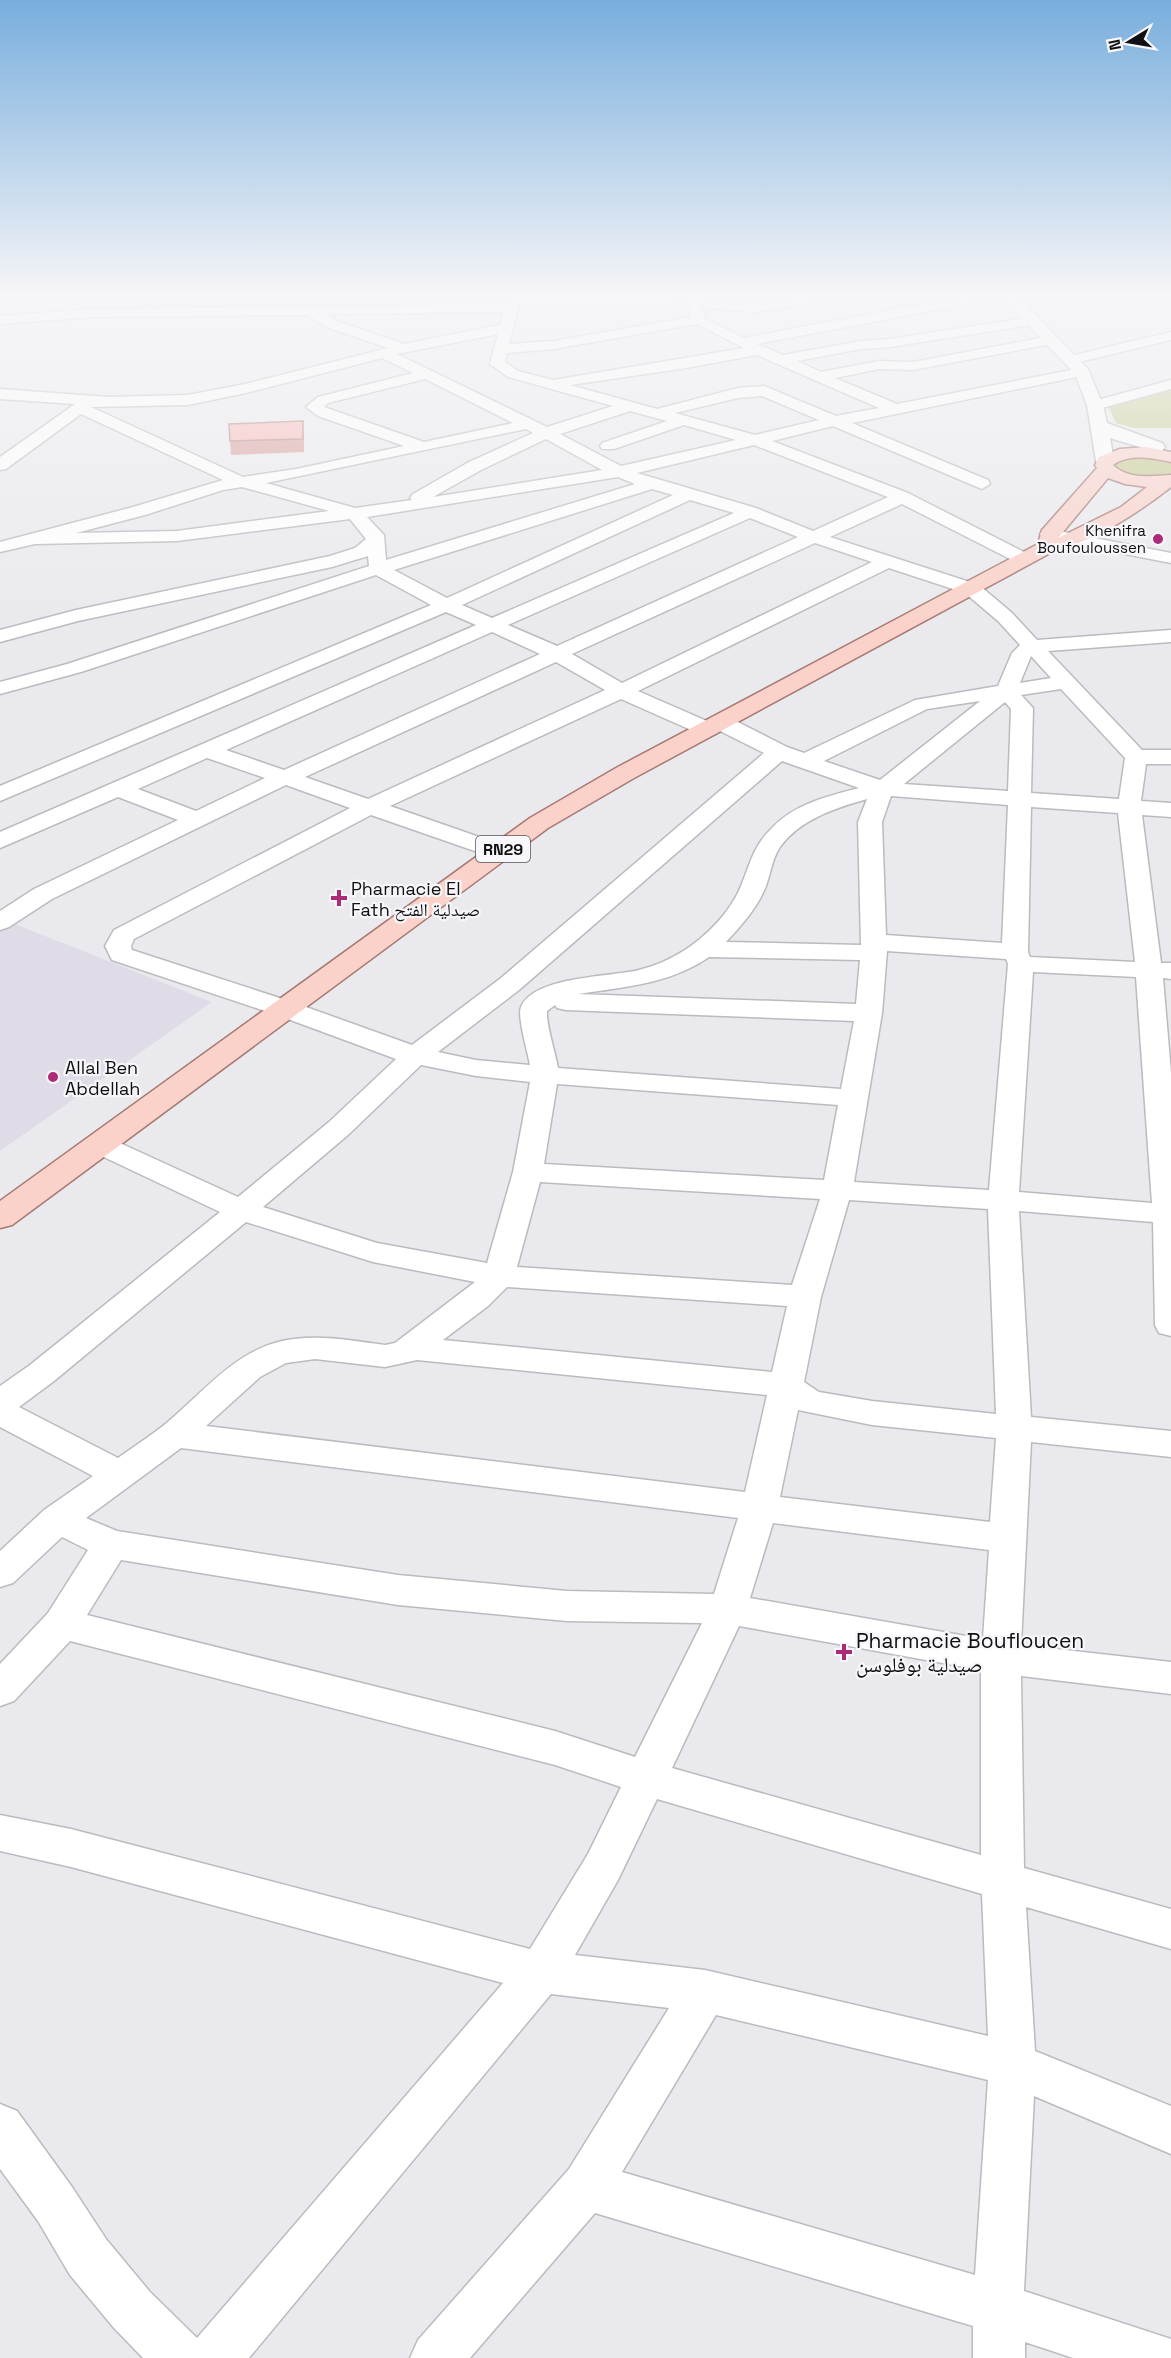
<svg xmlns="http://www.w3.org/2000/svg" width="1171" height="2358" viewBox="0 0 1171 2358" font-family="'Space Grotesk','Noto Naskh Arabic',sans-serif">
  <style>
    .built { fill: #dfdce7 }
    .green { fill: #c6cb90 }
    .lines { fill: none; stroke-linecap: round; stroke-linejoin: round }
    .minor-casing { stroke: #bbbabe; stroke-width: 3 }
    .tertiary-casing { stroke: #bbbabe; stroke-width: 3 }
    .primary-casing { stroke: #a67a72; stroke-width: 3 }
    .minor { fill: #fff; fill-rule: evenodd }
    .tertiary { fill: #fff; fill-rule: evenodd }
    .primary { fill: #fad2ca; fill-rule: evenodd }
    .wall { fill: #d79c99 }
    .building { fill: #fab5b2; stroke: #af7f7d; stroke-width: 1.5 }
    .poi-dot { fill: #ad2b76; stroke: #f7f6fa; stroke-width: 2 }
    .labels { text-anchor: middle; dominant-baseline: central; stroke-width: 4.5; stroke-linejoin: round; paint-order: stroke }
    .far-poi-label { font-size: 15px; fill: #100f11; stroke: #f7f6fa; text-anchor: end }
    .shield { fill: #f7f6fa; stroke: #555457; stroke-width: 1.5 }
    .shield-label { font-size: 16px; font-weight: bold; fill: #100f11 }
    .poi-label { font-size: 18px; fill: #100f11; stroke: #f7f6fa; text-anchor: start }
    .near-poi-label { font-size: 21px; fill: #100f11; stroke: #f7f6fa; text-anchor: start }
  </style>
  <rect width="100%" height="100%" fill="#eae9ed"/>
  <polygon class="built" points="12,923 212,1002 0,1151 0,931"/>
  <g class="green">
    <polygon points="1171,389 1171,428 1134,428 1116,423 1108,406"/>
    <path d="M1144,457L1171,462V475C1153,478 1129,480 1116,466V463L1126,458Z"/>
  </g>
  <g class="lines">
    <defs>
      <g id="minor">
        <path d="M508,292H522L521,296L687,298L686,292H700V299L754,304L825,292H858L852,296L754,312L702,307L704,318L744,338L986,292H1010L1009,296L1004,297L757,344L783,355L861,341L890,339L1032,317L1039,321L1037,324L890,347L861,349L797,361L821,372L879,361L913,362L1051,336L1058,340L1051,344L913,370L879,369L835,378L897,404L1082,368L1089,372L1082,376L852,423L988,480L990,484L982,489L833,426L772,441L908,493L1030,555L1033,559L1030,563H1018L902,504L830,537L979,585L1012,613L1037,640L1171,630V642L1048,651L1142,750H1171V764H1146L1141,801L1171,803V817L1142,815L1161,963H1171V979L1163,978L1171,1073V1336L1159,1333L1155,1325L1153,1222L1019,1211L1031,1417L1171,1431V1457L1031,1442L1021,1645L1171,1662V1694L1021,1676L1024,1868L1171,1909V1949L1026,1907L1035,2051L1171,2106V2154L1034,2096L1024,2291L1171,2339V2358H1073L1025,2342V2358H973V2326L595,2213L470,2358H410L418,2340L569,2169L669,2008L551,1994L249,2358H143L114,2328L70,2275L38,2221L0,2169V2104L17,2111L72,2187L106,2239L150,2292L197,2338L503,1983L71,1867L0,1851V1815L71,1829L530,1949L588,1854L621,1787L555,1765L70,1641L14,1701L0,1706V1664L48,1613L88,1550L62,1537L13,1583L0,1587V1551L44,1510L93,1476L0,1427V1386L30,1365L220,1212L89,1150L84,1144L89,1138L99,1135L109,1138L238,1197L329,1122L396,1059L277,1015L112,960L105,946L114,930L350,808L286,785L52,899L9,927L0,930V911L34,889L178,820L118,797L0,848V832L476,625L446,612L0,801V786L431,605L376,575L81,672L0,694V682L67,664L369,566L368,556L332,567L78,621L0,642V630L76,610L330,556L355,548L366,539L350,519L177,541L35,544L0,552V542L133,507L223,480L81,414L6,469L0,470V457L75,404L0,399V389L108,397L188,395L245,384L388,348L329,328L307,315L93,317L0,324V316L93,309L505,304ZM519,304L688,306L691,317L554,341L509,344ZM503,312L500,325L404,344L339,322L326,314ZM696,324L744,348L553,380L518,371L505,362L507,353L554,349ZM498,334L490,364L508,377L613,406L547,427L397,354ZM757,355L879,408L836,416L764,386L738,388L657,409L570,385L680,369ZM382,358L413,373L318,397L306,407L318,416L404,446L296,469L243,477L91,407L188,405L246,393ZM425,379L513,423L424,442L324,407L328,403ZM762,396L819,420L755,435L675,413L738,398ZM630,411L667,421L602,443L600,446L602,449H614L684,425L736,440L621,466L560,434ZM526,429L533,433L469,462L413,494L410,498L412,500L355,508L266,483ZM546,439L602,470L433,497L481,470ZM754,445L888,497L813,531L756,508L637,473ZM618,477L635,484L386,560L384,535L367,517ZM242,487L329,511L177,531L76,533L145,515L223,490ZM652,489L673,495L447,598L394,570ZM690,500L734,513L492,618L462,605ZM750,518L798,537L557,646L508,625ZM815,543L872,562L622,683L572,654ZM889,568L965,593L998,621L1020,645L1012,653L998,686L915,700L804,753L787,747L728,717L720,716L712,717L709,722L638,691ZM492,632L540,654L284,770L226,750ZM1031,656L1051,678L1020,683ZM556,662L605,690L368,799L305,777ZM1061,689L1125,758L1119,799L1031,793L1033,708L1021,695ZM621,699L700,734L708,735L716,734L718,730L764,753L501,978L412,1045L295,1003L132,950L131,946L134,939L371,815L492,857L500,859L508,857L512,852L508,847L390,806ZM980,701L880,780L824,761L927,709ZM1005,702L1011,709L1008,791L904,784ZM207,758L265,778L196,811L138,789ZM782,761L859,788C828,796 795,804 773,827C753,846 751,862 741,886C731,911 707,936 685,950C671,959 655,966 639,970C611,977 534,976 521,1007C517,1017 528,1052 530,1065L476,1060L438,1052L519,990ZM891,796L1008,805L1002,943L886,935L882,822ZM867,799L858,822L861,945L726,942C741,926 758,907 766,886C771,872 772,859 780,847C800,819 836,808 867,799ZM1031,807L1118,813L1135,962L1030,957L1028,952ZM887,951L1006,959L1008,964L989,1190L854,1182L882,1013ZM709,957L860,960L856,1004L578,994C624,987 670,984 709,957ZM1033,972L1136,977L1152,1203L1019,1192ZM555,1005L557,1008L566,1010L854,1021L841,1089L558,1068C555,1051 546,1025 547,1011ZM421,1065L476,1076L530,1082L513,1172L487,1263L377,1243L263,1207L349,1134ZM557,1084L838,1105L824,1180L544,1164ZM540,1182L820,1199L792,1285L517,1267ZM849,1200L988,1209L996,1414L872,1401L819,1392L804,1382L821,1297ZM246,1222L373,1262L475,1282L395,1343L385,1345C355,1341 324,1335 294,1339C238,1345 204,1393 163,1426C149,1437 133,1447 118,1458L19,1407L54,1381ZM507,1287L787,1306L772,1372L443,1340L488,1306ZM315,1359L385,1367L417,1360L767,1395L745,1492L206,1426L260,1377L286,1363ZM798,1410L872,1425L996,1438L990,1522L780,1497ZM181,1448L738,1518L714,1594L567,1591L398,1575L117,1531L86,1518ZM773,1523L989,1550L983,1639L750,1598ZM121,1560L398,1605L567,1621L702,1623L635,1757L555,1731L87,1615ZM739,1626L981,1670V1855L672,1768ZM657,1799L982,1894L988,2036L705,1970L575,1955L618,1880ZM716,2015L988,2080L975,2275L622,2172Z"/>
        <polygon points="1171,332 1171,340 1071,364 1064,360 1066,357"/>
        <polygon points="1171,380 1171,389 1095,410 1087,405 1090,402"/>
        <polygon points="1049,529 1171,553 1171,563 1043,538 1040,534 1043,530"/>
      </g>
      <polygon id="tertiary" points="997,292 1013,292 1088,369 1103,405 1107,423 1162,443 1165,447 1162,451 1156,452 1110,438 1114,461 1111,465 1099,465 1096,461 1087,405 1075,374"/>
      <path id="primary" d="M1146,447L1171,452V462C1153,458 1129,453 1113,465C1128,480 1152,476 1171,475V487C1135,515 1098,539 1054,551L634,778L548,828L12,1225L0,1228V1201L530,818L616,768L1038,544L1042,530L1097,468L1095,465L1099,457L1120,449ZM1108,478L1125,484L1147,487L1121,507L1058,538Z"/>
    </defs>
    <use href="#minor" class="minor-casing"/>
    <use href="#tertiary" class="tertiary-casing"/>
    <use href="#primary" class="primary-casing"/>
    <use href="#minor" class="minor"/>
    <use href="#tertiary" class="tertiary"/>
    <use href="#primary" class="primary"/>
  </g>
  <polygon class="wall" points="304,434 304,452 231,455 230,441"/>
  <polygon class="building" points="303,421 303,439 230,441 229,424"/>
  <linearGradient id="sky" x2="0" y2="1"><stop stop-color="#78aedd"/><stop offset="0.47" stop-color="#f6f5f7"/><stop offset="1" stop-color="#f6f5f7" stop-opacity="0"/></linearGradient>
  <rect width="1171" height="623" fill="url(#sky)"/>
  <g class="poi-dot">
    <circle cx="1158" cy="539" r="6"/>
    <path d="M336 889h6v6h6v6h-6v6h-6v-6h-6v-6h6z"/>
    <circle cx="53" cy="1077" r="6"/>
    <path d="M841 1643h6v6h6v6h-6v6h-6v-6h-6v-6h6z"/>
  </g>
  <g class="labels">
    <g class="far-poi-label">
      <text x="1146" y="530">Khenifra<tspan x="1146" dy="17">Boufouloussen</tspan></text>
    </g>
    <rect class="shield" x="476" y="836" width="54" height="26" rx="4.5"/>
    <g class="shield-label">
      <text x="503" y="849">RN29</text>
    </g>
    <g class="poi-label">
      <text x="351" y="888">Pharmacie El<tspan x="351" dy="21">Fath صيدلية الفتح</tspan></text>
      <text x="65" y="1067">Allal Ben<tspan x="65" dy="21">Abdellah</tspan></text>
    </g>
    <g class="near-poi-label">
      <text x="856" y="1640">Pharmacie Boufloucen<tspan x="856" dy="24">صيدلية بوفلوسن</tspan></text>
    </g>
  </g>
  <g transform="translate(1129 42) rotate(259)" stroke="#f7f6fa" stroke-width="4.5" paint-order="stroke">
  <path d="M0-4.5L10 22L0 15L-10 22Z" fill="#100f11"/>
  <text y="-9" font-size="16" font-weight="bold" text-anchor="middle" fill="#100f11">N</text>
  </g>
</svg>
